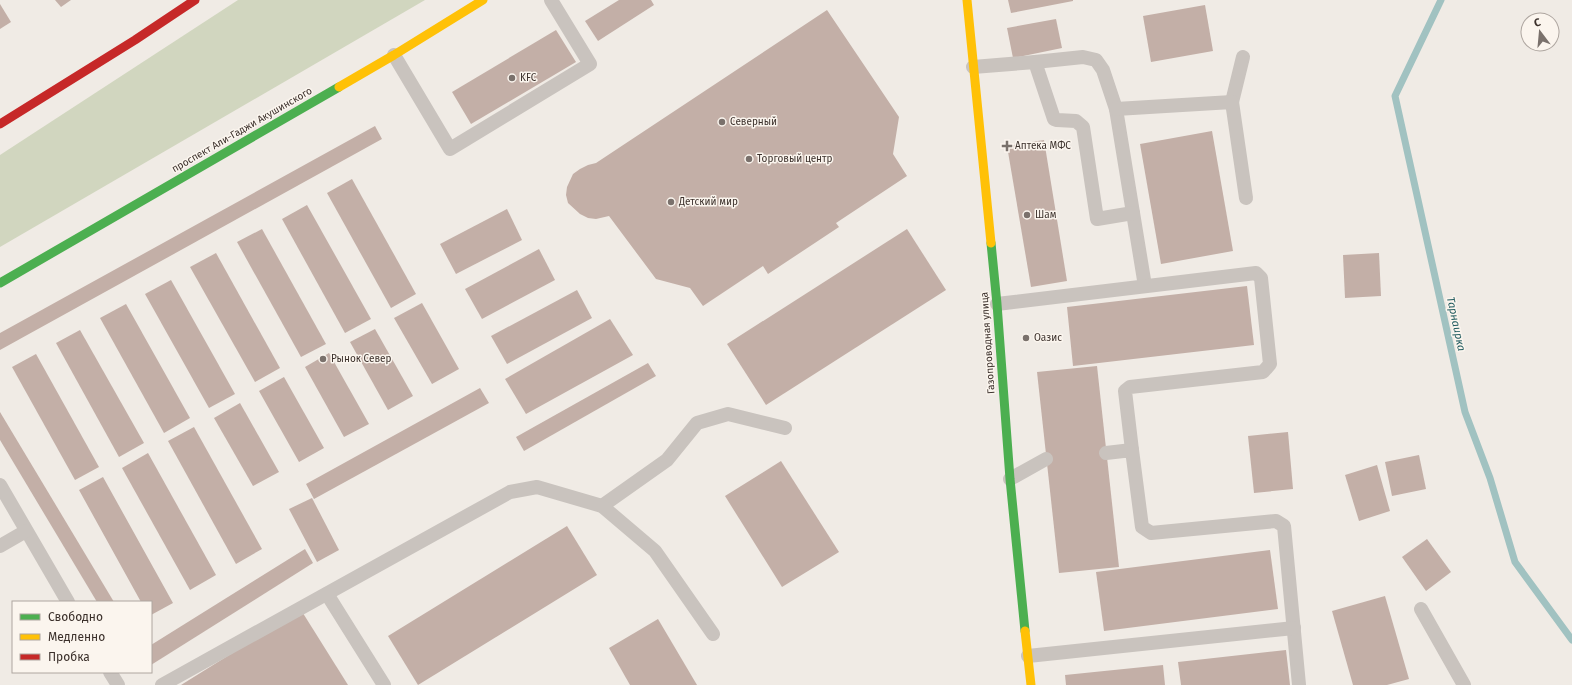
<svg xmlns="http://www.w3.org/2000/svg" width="1572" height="685" viewBox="0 0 1572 685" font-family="'Fira Sans',sans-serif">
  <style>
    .green { fill: #d1d6bf }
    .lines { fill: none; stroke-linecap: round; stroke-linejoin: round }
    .stream { stroke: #a1c2c1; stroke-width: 7 }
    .building { fill: #c3afa7 }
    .lane { stroke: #c9c3be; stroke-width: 14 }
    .fast { stroke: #4caf50; stroke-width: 9 }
    .slow { stroke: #ffc107; stroke-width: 9 }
    .jam { stroke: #c62828; stroke-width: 9 }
    .poi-dot { fill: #7a716c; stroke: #fbf5ee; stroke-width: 1.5 }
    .labels { text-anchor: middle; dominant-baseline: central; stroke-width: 3; stroke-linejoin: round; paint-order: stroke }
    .poi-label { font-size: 10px; fill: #3b302b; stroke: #fbf5ee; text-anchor: start }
    .street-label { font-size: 10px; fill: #3b302b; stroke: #fbf5ee }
    .water-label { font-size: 11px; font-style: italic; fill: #1f5a5e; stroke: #fbf5ee }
  </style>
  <rect width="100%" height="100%" fill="#f0ebe5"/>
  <polygon class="green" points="238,0 425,0 0,247 0,155"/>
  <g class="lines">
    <polyline class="stream" points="1441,0 1395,96 1465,412 1490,478 1515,562 1572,640"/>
  </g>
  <g class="building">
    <polygon points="55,0 71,0 61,7"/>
    <polygon points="619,0 651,0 654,5 598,41 585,21"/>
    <polygon points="1008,0 1073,0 1073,1 1011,13"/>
    <polygon points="0,4 11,22 0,29"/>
    <polygon points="1205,5 1213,51 1151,62 1143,16"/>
    <polygon points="827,10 899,117 893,154 907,176 836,223 839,227 768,274 763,266 703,306 690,288 656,279 609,216 596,219 588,218 580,214 568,203 566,195 567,187 573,174 580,169 588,165 596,163"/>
    <polygon points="1056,19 1062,48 1013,58 1007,28"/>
    <polygon points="556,30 576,62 471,124 452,92"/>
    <polygon points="375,126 382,139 0,350 0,333"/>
    <polygon points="1212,131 1233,251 1161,264 1140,144"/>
    <polygon points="1044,140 1067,281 1031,287 1007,146"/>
    <polygon points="352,179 416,294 391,308 327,193"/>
    <polygon points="307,205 371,319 345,333 282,219"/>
    <polygon points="507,209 522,240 456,274 440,244"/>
    <polygon points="262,229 326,344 301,357 237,242"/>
    <polygon points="907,229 946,290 766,405 727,344"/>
    <polygon points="539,249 555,280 482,319 465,289"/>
    <polygon points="216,253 280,368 255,382 190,267"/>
    <polygon points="1379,253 1381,296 1345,298 1343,255"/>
    <polygon points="171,280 235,394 209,408 145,294"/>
    <polygon points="1247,286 1254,345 1073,366 1067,307"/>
    <polygon points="577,290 592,318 507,364 491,336"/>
    <polygon points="422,303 459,369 432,384 394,318"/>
    <polygon points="126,304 190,418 164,433 100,318"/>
    <polygon points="610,319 633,355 526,414 505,379"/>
    <polygon points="375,329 413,396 388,410 350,342"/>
    <polygon points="80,330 144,443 119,457 56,343"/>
    <polygon points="329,353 369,424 344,437 305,367"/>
    <polygon points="36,354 99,467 75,480 12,367"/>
    <polygon points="648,363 656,376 524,451 516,437"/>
    <polygon points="1097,366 1119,567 1059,573 1037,372"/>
    <polygon points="284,377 324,448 299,462 259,391"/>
    <polygon points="480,388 489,403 314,499 306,484"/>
    <polygon points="240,403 279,472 253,486 214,418"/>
    <polygon points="0,412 114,602 97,602 0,440"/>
    <polygon points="194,427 262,549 236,564 168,441"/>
    <polygon points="1288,432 1293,489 1254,493 1248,436"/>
    <polygon points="148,453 216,575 190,590 122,468"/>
    <polygon points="1419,455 1426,489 1392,496 1385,462"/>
    <polygon points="781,461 839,552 782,587 725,496"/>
    <polygon points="1377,465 1390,511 1359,521 1345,475"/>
    <polygon points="103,477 173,603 151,615 151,602 141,602 79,490"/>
    <polygon points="312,498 339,550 317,562 289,509"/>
    <polygon points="567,526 597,575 418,685 388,636"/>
    <polygon points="1427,539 1451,572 1426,591 1402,557"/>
    <polygon points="305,549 313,563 151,665 151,645"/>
    <polygon points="1270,550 1278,609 1104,631 1096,572"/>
    <polygon points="1385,596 1409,679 1387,685 1353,685 1332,611"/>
    <polygon points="301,610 348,685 181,685"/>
    <polygon points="658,619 697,685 630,685 609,648"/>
    <polygon points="1286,650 1290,685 1181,685 1178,662"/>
    <polygon points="1163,665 1165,685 1066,685 1065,675"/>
  </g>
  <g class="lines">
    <g class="lane">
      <polyline points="394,55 450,149 590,64 551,0"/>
      <polyline points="1035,62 1083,57 1096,60 1103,70 1116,109 1145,286"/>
      <polyline points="973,67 1035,62 1054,119 1057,120 1076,121 1083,127 1097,219 1133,213"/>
      <polyline points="1232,102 1243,57"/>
      <polyline points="1116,109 1232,102 1246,198"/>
      <polyline points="997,304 1256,273 1261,278 1270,364 1263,372 1130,387 1125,391 1132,450"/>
      <polyline points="1106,453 1132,450 1142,527 1151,533 1276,521 1284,526 1299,685"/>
      <polyline points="1010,479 1046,459"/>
      <polyline points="0,485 68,602"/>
      <polyline points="602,506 667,460 697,423 728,414 785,428"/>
      <polyline points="0,546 26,531"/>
      <polyline points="327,594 384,685"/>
      <polyline points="1421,609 1464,685"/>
      <polyline points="1028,656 1294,628"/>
      <polyline points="110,672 118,685"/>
      <polyline points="162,685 510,492 537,487 602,506 655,551 713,634"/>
    </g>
    <g class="fast">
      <polyline points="991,243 997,304 1010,479 1025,631"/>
      <polyline points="0,283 339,87"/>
    </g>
    <g class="slow">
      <polyline points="967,0 991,243"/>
      <polyline points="339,87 394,55 483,0"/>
      <polyline points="1025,631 1031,685"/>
    </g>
    <polyline class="jam" points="0,124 135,40 195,0"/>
  </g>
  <g class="poi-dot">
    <circle cx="512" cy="78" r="4"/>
    <circle cx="722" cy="122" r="4"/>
    <path d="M1005 140h4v4h4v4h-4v4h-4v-4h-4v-4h4z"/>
    <circle cx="749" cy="159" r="4"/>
    <circle cx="671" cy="202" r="4"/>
    <circle cx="1027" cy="215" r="4"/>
    <circle cx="1026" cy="338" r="4"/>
    <circle cx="323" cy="359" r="4"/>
  </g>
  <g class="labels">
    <g class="poi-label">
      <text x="520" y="78">KFC</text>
      <text x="730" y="122">Северный</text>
      <text x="1015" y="146">Аптека МФС</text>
      <text x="757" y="159">Торговый центр</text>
      <text x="679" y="202">Детский мир</text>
      <text x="1035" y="215">Шам</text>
      <text x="1034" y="338">Оазис</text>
      <text x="331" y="359">Рынок Север</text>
    </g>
    <g class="street-label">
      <text transform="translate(242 130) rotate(-30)">проспект Али-Гаджи Акушинского</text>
      <text transform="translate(988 343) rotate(-94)">Газопроводная улица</text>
    </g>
    <g class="water-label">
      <text transform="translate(1456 324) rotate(78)">Тарнаирка</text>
    </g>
  </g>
  <rect x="12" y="601" width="140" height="72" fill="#fbf5ee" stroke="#aea6a0"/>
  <rect x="20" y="614" width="20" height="6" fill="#4caf50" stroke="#aea6a0"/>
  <text x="48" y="621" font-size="12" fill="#3b302b">Свободно</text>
  <rect x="20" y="634" width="20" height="6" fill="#ffc107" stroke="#aea6a0"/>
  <text x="48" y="641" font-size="12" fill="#3b302b">Медленно</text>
  <rect x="20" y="654" width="20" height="6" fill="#c62828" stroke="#aea6a0"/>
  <text x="48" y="661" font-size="12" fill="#3b302b">Пробка</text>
  <g transform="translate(1540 32) rotate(344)"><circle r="19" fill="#fbf5ee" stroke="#aea6a0"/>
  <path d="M0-3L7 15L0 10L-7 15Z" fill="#7a716c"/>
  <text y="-6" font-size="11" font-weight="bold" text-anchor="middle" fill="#3b302b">С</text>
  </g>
</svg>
